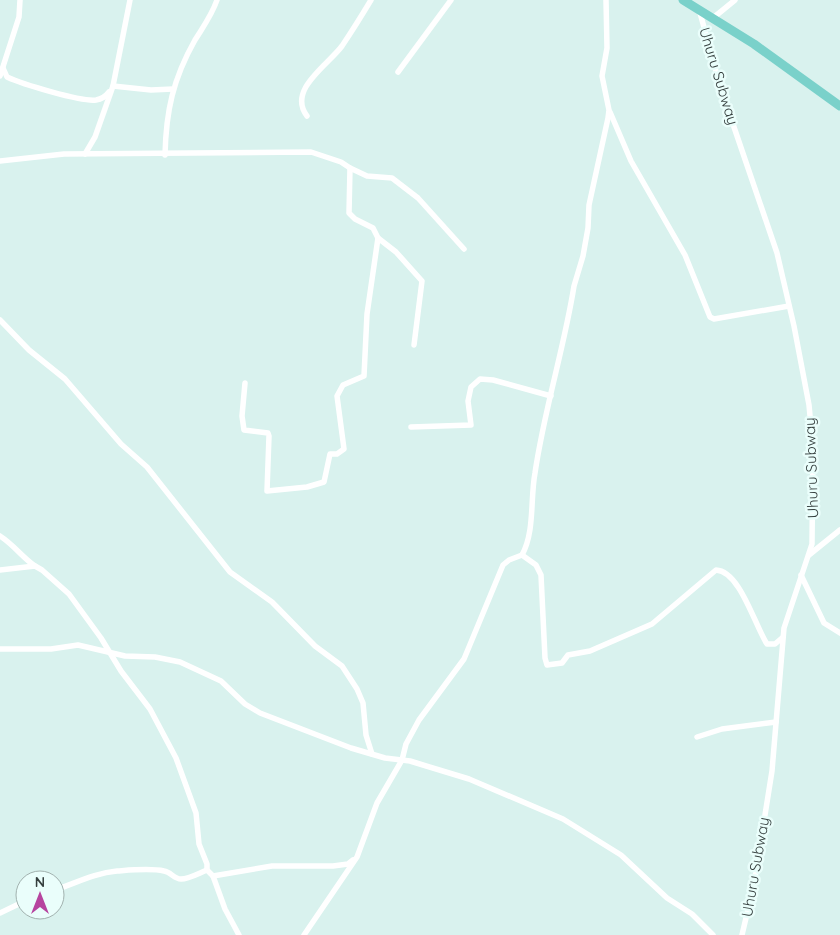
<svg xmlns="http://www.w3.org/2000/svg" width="840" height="935" viewBox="0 0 840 935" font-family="Quicksand,sans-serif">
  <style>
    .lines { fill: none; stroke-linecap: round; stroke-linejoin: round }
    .street { stroke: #fff; stroke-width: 5.5 }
    .primary { stroke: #7ad1ca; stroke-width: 9 }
    .labels { text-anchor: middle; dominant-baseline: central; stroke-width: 5; stroke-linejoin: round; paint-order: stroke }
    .street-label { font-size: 15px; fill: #353f3e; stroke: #eafefb }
  </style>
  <rect width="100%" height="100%" fill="#d9f2ee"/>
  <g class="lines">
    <g class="street">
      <polyline points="699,9 720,86 777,253 794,326 809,405 813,448 812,544 784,628 772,771 754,884 742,935"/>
      <polyline points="713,18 735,0"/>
      <path d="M3,68L7,77C22,84 81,102 96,100C102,99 106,96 109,92"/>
      <polyline points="398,72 451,0"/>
      <polyline points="0,76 19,17 20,0"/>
      <polyline points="113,86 151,90 173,89"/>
      <polyline points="610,112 631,161 685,255 710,317 714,319 789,306"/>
      <path d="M307,116C287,90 328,65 342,46C352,31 362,15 371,0"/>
      <polyline points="85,154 95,137 113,86 130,0"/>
      <path d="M165,155C166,111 173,79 195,40C203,27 212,15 217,0"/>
      <polyline points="0,161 64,154 311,152 341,162 350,168 349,213 355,219 373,228 378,238 396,252 422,281 414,345"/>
      <polyline points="350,168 367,176 392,178 418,198 464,249"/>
      <polyline points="0,320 29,350 65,379 121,444 147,467 230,572 272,602 315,646 342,666 357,689 363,703 366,735 372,754"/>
      <polyline points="245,383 242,416 244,430 268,433 269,436 267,491 307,487 324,482 330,454 337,454 344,449 337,396 343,385 364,376 367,314 378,238"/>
      <polyline points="411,427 471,425 468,401 471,387 480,379 493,380 551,396"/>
      <path d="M0,536C14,545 22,557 35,566"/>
      <path d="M522,555L536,565L541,575L545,658L547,665L562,663L568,655L590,651L652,624L716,570C740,571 755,626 767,644H775L782,638"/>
      <polyline points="809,555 840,530"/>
      <polyline points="0,570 35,566 42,570 69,594 101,638 121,671 150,709 176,758 196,813 199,844 207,864 207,870 213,876 272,866 333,866 348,864 353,860"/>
      <polyline points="801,575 824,623 840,633"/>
      <polyline points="0,649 51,649 78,645 125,656 155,657 180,662 221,681 245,704 260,713 351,748 385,758 410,761 469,779 563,819 621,855 667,898 692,914 713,935"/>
      <polyline points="697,737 722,729 776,722"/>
      <polyline points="213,876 225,909 239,935"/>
      <path d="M55,890C76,883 95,873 117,871C131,870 151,868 164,871C171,872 174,879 181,879C189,879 199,873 207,870"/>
      <polyline points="0,913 25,901"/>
      <path d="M304,935L357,857L377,803L402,760L406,744L419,720L464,659L503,565L509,560L522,555C535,531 530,500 535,473C544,410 564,349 574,286L583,256L588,228L589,205L608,118L609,110L602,76L607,48L606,0"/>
    </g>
    <polyline class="primary" points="683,0 754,44 840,106"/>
  </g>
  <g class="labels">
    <g class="street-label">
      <text transform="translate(719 76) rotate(73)">Uhuru Subway</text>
      <text transform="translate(811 468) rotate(-92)">Uhuru Subway</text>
      <text transform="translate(755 867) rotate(-80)">Uhuru Subway</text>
    </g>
  </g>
  <g transform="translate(40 895)"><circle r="24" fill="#eafefb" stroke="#a2b2af"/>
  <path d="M0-4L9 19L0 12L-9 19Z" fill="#b6449f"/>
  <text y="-8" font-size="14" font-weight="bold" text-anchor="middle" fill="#353f3e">N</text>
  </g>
</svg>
